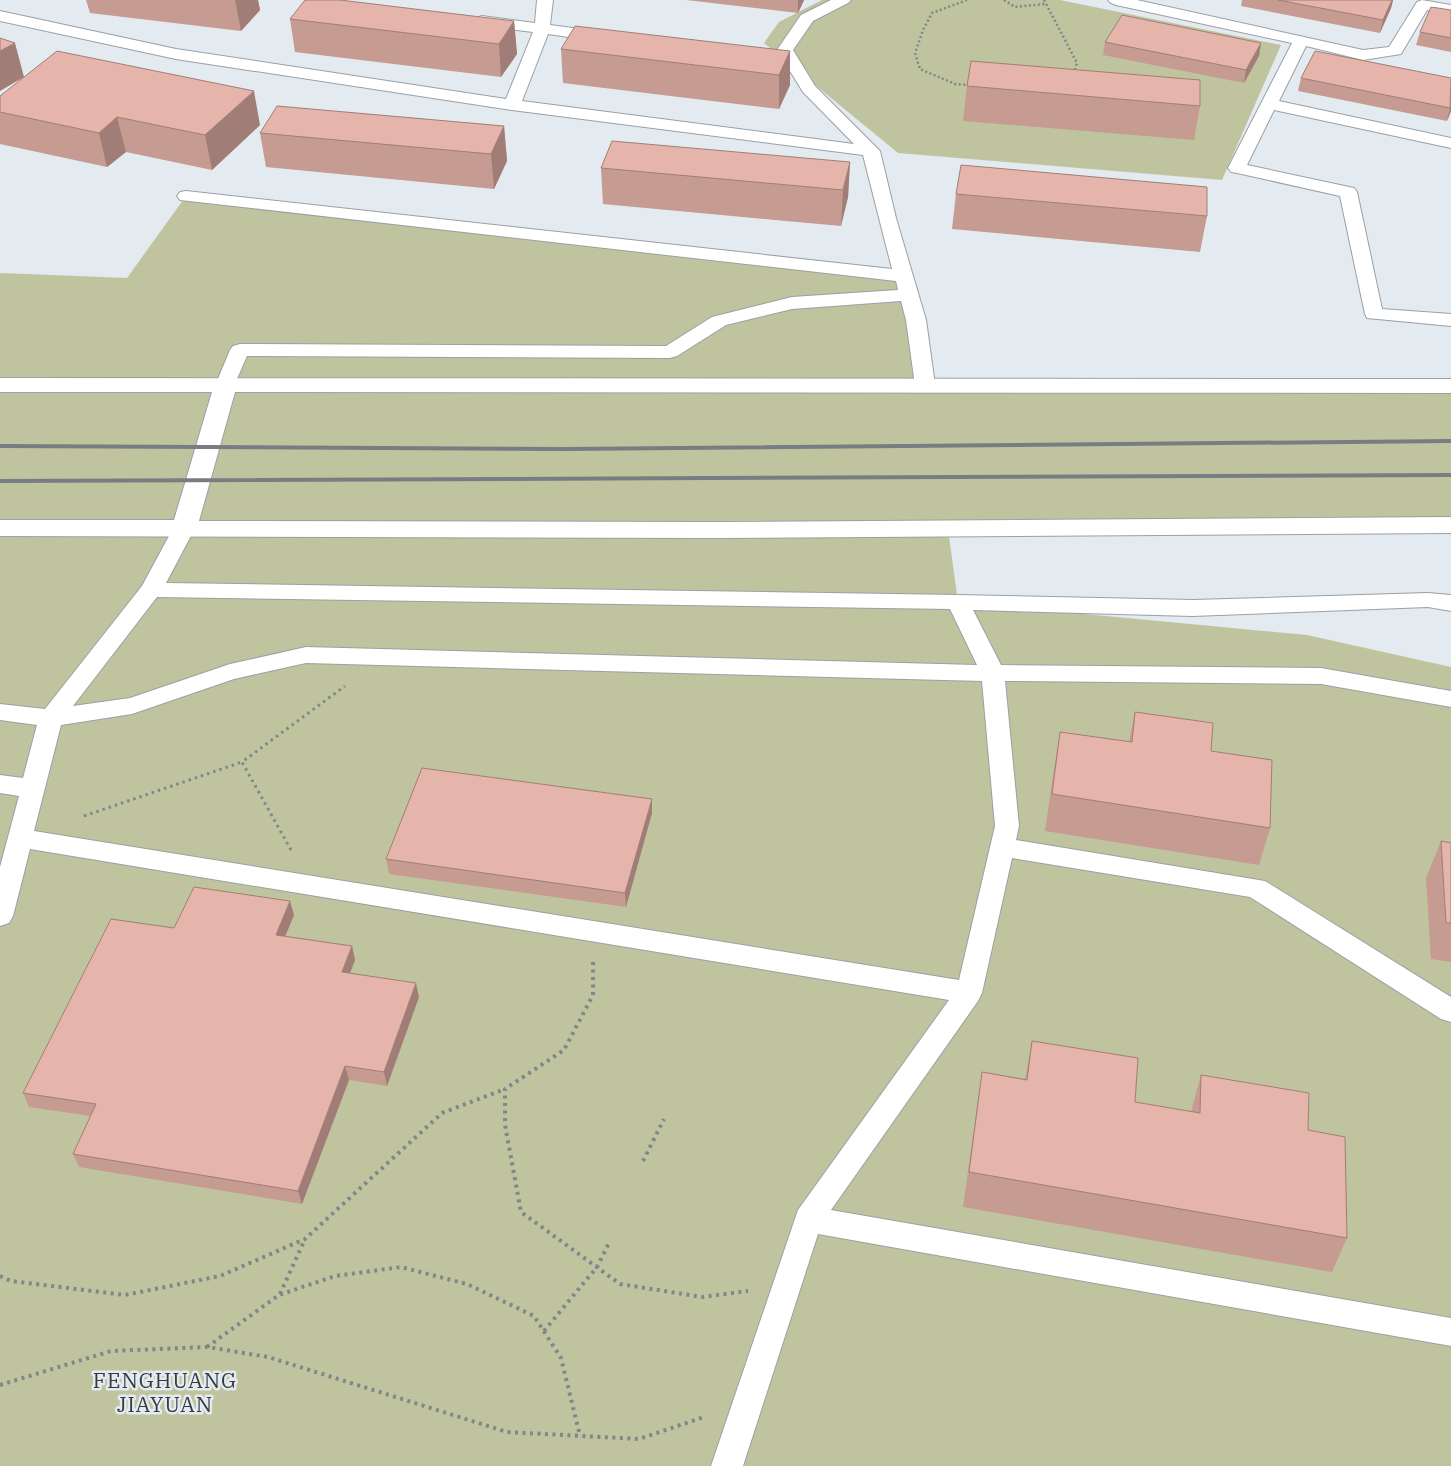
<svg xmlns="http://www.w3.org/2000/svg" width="1451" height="1466" viewBox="0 0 1451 1466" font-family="'IBM Plex Serif',serif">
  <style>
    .green { fill: #c0c49e }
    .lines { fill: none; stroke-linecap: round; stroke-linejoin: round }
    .lane-casing { stroke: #9aa0a5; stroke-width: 2 }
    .secondary-casing { stroke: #9aa0a5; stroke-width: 2 }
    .path-far2 { stroke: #81868a; stroke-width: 2.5; stroke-dasharray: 2 2.5; stroke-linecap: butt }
    .path-far1 { stroke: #81868a; stroke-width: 3; stroke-dasharray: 2.5 4; stroke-linecap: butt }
    .path { stroke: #81868a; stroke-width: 4; stroke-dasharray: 3 4.5; stroke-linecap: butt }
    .lane { fill: #fff; fill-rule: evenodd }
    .secondary { fill: #fff; fill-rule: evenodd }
    .rail { stroke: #787d81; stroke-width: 4 }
    .wall { fill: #c59b92 }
    .shaded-wall { fill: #a07e77 }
    .building { fill: #e5b4aa; stroke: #a07e77 }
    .labels { text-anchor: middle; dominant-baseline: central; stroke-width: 5; stroke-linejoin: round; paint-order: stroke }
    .near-neighbourhood-label { font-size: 21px; letter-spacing: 1px; fill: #343a3e; stroke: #e3eaf0 }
  </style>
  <rect width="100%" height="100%" fill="#e3eaf0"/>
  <g class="green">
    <polygon points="822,0 1060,0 1281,45 1222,180 898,153 764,43 779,22"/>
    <polygon points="186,196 903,276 925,384 1451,386 1451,525 948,529 958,602 1307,635 1451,667 1451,1466 0,1466 0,273 127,278"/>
  </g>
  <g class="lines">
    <defs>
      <g id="lane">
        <polygon points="537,0 553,0 550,25 603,32 609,34 611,37 609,40 603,42 548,34 522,101 854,144 803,92 777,50 801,15 831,0 851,0 848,3 813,21 793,50 815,86 880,151 896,218 926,320 935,385 932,389 925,391 918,389 915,385 906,320 901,301 792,309 726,325 677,356 670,358 247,356 232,390 225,392 218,390 215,386 230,350 233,346 240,344 666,346 712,317 792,297 898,290 896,281 180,200 177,196 180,192 186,191 892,269 863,155 512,110 176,59 0,21 0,11 176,49 506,99 533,32 482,26 476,24 474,21 476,18 482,16 535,23"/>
        <polygon points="1108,0 1137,0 1363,50 1389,47 1417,2 1422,0 1451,5 1451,15 1427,10 1401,54 1363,60 1306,46 1279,101 1451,138 1451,148 1274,110 1247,165 1354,188 1357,192 1382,309 1451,314 1451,326 1367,318 1365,314 1340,196 1237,173 1231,172 1228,168 1292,43 1116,5 1111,3"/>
        <path d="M184,521L192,523L195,528L166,583L958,595L1193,600L1428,593L1451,595V611L1428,607L1193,616L973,610L1001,665L1321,668L1451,691V707L1321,684L1005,681L1019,826L1016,840L1265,881L1451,997V1022L1441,1019L1250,897L1012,858L982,993L978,1001L831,1210L1451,1318V1346L818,1234L743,1466H711L798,1210L949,1000L30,849L13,916L9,923L0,926V867L19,796L0,793V775L23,778L37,725L0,720V704L45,709L142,586L176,523ZM157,597L950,609L977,665L306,647L230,664L130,698L73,706ZM306,663L982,681L995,826L959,980L34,831L61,725L132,714L234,679Z"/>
      </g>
      <polygon id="secondary" points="0,378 1451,379 1451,393 235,392 199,521 714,522 1451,517 1451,533 714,538 0,536 0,520 174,520 212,392 0,392"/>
    </defs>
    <use href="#lane" class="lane-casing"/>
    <use href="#secondary" class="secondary-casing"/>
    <g class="path-far2">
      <polyline points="967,0 932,13 923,30 915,53 920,69 955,84 970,85"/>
      <polyline points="1004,0 1015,7 1045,4"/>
      <polyline points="1044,0 1077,63 1074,73"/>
    </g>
    <g class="path-far1">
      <polyline points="84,816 242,762"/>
      <polyline points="291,850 242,762 345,686"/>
    </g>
    <g class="path">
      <polyline points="593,962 593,995 564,1050 505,1089 505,1125 521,1212 620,1284 702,1297 748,1291"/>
      <polyline points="643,1161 664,1119"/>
      <polyline points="0,1276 11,1281 125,1295 220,1276 305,1239 442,1113 505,1089"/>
      <polyline points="280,1294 305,1239"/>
      <polyline points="544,1331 597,1267 610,1241"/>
      <polyline points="207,1347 279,1295 335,1276 401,1267 467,1284 534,1316 561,1358 580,1436"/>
      <polyline points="0,1385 111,1351 207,1347 268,1357 507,1432 639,1439 704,1417"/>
    </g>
    <use href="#lane" class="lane"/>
    <use href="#secondary" class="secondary"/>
    <g class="rail">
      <polyline points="0,446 566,449 1451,441"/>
      <polyline points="0,481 1451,475"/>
    </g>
  </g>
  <g class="wall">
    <polygon points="86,0 258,0 260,10 241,31 90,13"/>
    <polygon points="686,0 804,0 798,13"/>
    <polygon points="1242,0 1393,0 1391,8 1380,33 1241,6"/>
    <polygon points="1451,10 1451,52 1416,45 1420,32"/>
    <polygon points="290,19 514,21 517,54 501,77 295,52"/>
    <polygon points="1105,42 1261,43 1259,56 1244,83 1103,55"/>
    <polygon points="561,49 790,51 790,85 779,109 563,83"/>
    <polygon points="1301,78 1451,78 1451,111 1447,121 1298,91"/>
    <polygon points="967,86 1200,106 1194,140 963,121"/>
    <polygon points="0,96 260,125 212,170 126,152 107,167 0,144"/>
    <polygon points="504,126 507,161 494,189 266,167 260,133"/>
    <polygon points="850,162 848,197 841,226 603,204 601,168"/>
    <polygon points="956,194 1207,216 1200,252 952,229"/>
    <polygon points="1135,712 1211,751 1270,828 1259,865 1045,831 1054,769 1060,732 1129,742"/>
    <polygon points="652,799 652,813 626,907 389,874 386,859"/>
    <polygon points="1441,841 1451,843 1451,962 1431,959 1426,878"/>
    <polygon points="294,915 285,936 352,946 355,960 350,973 419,997 387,1086 349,1080 302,1204 79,1167 73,1154 91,1116 29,1107 23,1093 174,928"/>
    <polygon points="1032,1041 1135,1102 1191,1112 1201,1075 1308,1130 1347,1238 1332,1272 963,1207 977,1107 982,1072 1025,1079"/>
  </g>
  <g class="shaded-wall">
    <polygon points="235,0 258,0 260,10 241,31"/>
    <polygon points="798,0 804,0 798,13"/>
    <polygon points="1392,0 1393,0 1391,8 1380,33 1383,20"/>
    <polygon points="514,21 517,54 501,77 499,44"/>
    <polygon points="15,43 24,77 0,91 0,51"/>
    <polygon points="1261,43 1259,56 1244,83 1246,70"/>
    <polygon points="790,51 790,85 779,109 779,75"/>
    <polygon points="254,91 260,125 212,170 205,135"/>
    <polygon points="1451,107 1451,111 1447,121 1450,108"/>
    <polygon points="117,117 126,152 107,167 99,133"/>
    <polygon points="504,126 507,161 494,189 491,154"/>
    <polygon points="850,162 848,197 841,226 843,190"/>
    <polygon points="652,799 652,813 626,907 625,893"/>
    <polygon points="290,901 294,915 280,949 276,935"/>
    <polygon points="352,946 355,960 345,986 342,972"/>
    <polygon points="416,983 419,997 387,1086 384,1072"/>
    <polygon points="345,1066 349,1080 302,1204 298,1191"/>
  </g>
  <g class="building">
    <polygon points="305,0 340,0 514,21 499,44 290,19"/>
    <polygon points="1278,0 1392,0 1383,20"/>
    <polygon points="1431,7 1451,10 1451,38 1420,32"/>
    <polygon points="1122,15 1261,43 1246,70 1105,42"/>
    <polygon points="575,26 790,51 779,75 561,49"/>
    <polygon points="0,38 15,43 0,51"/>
    <polygon points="57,51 254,91 205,135 117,117 99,133 0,112 0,96"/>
    <polygon points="1315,51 1451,78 1450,108 1301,78"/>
    <polygon points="971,61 1200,80 1200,106 967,86"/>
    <polygon points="277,106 504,126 491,154 260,133"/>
    <polygon points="612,141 850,162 843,190 601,168"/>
    <polygon points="961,165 1207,187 1207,216 956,194"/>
    <polygon points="1135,712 1213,723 1211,751 1272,760 1270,828 1052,794 1060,732 1132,742"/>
    <polygon points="422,768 652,799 625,893 386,859"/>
    <polygon points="1441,841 1451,843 1451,923 1446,923"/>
    <polygon points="194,887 290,901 276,935 352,946 342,972 416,983 384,1072 345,1066 298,1191 73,1154 96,1104 23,1093 111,919 174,928"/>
    <polygon points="1032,1041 1138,1058 1135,1102 1200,1113 1201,1075 1309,1093 1308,1130 1345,1137 1347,1238 969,1172 982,1072 1027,1080"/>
  </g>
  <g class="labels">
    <g class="near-neighbourhood-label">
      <text x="165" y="1380">FENGHUANG<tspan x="165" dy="24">JIAYUAN</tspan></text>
    </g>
  </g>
</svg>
